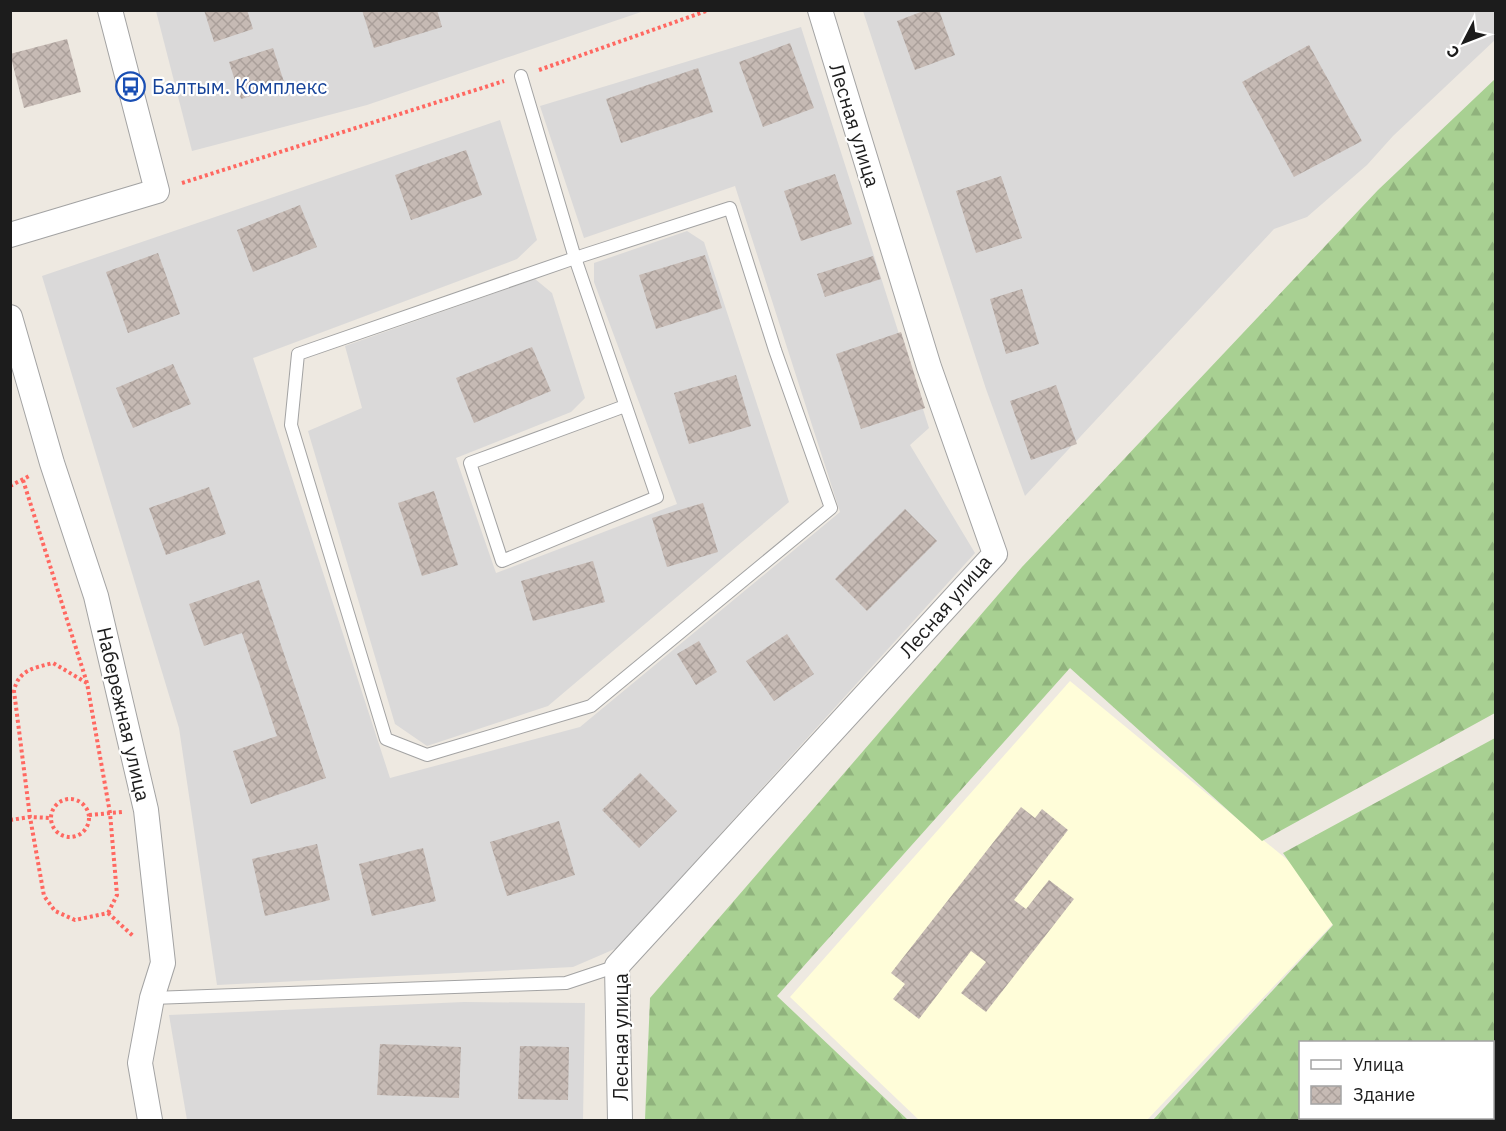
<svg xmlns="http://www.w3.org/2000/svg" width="1506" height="1131" viewBox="0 0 1506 1131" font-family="'IBM Plex Sans',sans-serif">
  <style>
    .residential { fill: #dad9d9 }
    .education { fill: #fffdd9 }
    .forest { fill: url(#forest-firs); fill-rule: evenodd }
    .building { fill: url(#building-cross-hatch) }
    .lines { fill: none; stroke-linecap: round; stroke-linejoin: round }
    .service-casing { stroke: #a3a3a3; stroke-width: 14 }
    .minor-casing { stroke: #a3a3a3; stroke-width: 26 }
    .path { stroke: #ff6861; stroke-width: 4; stroke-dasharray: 3 3; stroke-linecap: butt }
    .service { stroke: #fff; stroke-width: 12 }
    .minor { stroke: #fff; stroke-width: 24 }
    .labels { text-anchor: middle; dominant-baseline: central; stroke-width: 4.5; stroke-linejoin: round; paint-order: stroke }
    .transit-label { font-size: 20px; fill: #164399; stroke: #fff; text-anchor: start }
    .street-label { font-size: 20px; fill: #1c1c1c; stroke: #fff }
  </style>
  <defs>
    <pattern id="forest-firs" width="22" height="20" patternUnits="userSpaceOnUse" patternTransform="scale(1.5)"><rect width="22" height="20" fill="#a8d092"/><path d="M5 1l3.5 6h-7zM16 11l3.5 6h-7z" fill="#90b27d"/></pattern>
    <pattern id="building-cross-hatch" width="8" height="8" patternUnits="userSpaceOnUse" patternTransform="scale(1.5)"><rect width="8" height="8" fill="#c6bab4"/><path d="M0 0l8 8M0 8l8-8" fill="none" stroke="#aa9f9a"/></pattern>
  </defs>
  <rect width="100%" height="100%" fill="#eee9e1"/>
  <g class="residential">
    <polygon points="1495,10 1496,39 1393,136 1367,165 1307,217 1274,229 1025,496 986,389 863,11"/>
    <polygon points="156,11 644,11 367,105 192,151"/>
    <polygon points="801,27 929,428 910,445 975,553 617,948 573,967 217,985 179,728 42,276 500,120 537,240 517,259 253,358 390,778 580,727 840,512 735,186 584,238 540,106"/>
    <polygon points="687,231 704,242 789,502 548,706 427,746 395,724 308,431 362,408 345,346 535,279 552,293 585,398 571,412 456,458 496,573 677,504 594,282 594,263"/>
    <polygon points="464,1002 585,1003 583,1120 187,1120 169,1015"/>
  </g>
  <polygon class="education" points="1070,681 1347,909 1147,1120 919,1120 790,997"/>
  <g class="forest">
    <polygon points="1495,79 1495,713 1262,841 1070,668 777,996 908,1120 645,1120 650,998 1022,567 1378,190"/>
    <path d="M1495,738V1120H1153L1333,925L1283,853ZM1300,1042H1492V1118H1300Z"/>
  </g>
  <g class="building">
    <polygon points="204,10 247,10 253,29 214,42"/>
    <polygon points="362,10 437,10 442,27 374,48"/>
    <polygon points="926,10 939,10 955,55 915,70 897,21"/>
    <polygon points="67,39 81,92 24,108 10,54"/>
    <polygon points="790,43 814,108 763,127 739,62"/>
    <polygon points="1309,45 1362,141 1294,177 1242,82"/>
    <polygon points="273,48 285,85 241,99 229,62"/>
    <polygon points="698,68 713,112 621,143 606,99"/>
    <polygon points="466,150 482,195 411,220 395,175"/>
    <polygon points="835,174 852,224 801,241 784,191"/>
    <polygon points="1001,176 1022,238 976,253 956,191"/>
    <polygon points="300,205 317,247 253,272 237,230"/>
    <polygon points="158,253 180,314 128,333 106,272"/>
    <polygon points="705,255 722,308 656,329 639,275"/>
    <polygon points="873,256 881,279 825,297 817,274"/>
    <polygon points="1022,289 1039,344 1006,354 990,299"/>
    <polygon points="901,332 925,408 861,429 836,354"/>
    <polygon points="532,347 551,391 474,423 456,378"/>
    <polygon points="173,364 191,404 133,428 116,388"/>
    <polygon points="736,375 751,426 689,444 674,393"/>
    <polygon points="1056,385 1077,444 1031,460 1010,401"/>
    <polygon points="209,487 226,534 166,555 149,508"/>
    <polygon points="434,491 458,565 422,576 398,503"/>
    <polygon points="703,503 718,552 667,567 652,518"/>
    <polygon points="905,509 937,541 867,611 835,579"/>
    <polygon points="593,561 605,602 533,621 521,581"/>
    <polygon points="259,580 326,778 251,804 233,751 277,736 242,633 204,646 189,604"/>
    <polygon points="787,634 814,674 774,701 746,661"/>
    <polygon points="699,641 717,672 696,685 677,654"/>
    <polygon points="640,773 677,811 639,848 602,810"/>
    <polygon points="1021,807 1035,818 1042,809 1068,830 1014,900 1026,909 1049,880 1074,899 986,1012 961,993 986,962 971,951 919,1019 893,999 905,984 891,973"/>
    <polygon points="559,821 575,875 507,896 490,842"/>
    <polygon points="317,844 330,900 265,916 252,859"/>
    <polygon points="423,848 436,901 372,916 359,864"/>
    <polygon points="380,1044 461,1047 459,1098 377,1095"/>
    <polygon points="520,1046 569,1047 568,1100 518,1099"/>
  </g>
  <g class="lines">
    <defs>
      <g id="service">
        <polyline points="521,76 575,258 657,497 502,561 470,463 625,406"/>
        <polygon points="730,208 775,350 831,508 591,706 427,755 386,739 291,425 298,354 575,258"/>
        <polyline points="152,998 566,983 617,966"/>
      </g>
      <g id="minor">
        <polyline points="10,235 157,191 110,10"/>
        <polyline points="10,317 52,463 96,596 146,810 163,963 152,998 140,1063 150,1120"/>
        <polyline points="620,1120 617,966 995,554 929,367 820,10"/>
      </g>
    </defs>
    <use href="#service" class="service-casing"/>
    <use href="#minor" class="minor-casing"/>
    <g class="path">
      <polyline points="539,70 709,10"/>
      <polyline points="182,183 504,81"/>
      <polyline points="23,480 87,683 110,813 117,895 108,913"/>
      <polyline points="10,486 31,475"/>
      <path d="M87,683L53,663C34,668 18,670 14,691L30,817L44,896L55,911L75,920L108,913"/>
      <circle cx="70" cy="818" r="19"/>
      <polyline points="89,815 122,812"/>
      <polyline points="10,820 30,817 51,818"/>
      <polyline points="108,913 133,936"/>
    </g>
    <use href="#service" class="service"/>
    <use href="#minor" class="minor"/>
  </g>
  <defs>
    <symbol id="bus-ring" viewBox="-11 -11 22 22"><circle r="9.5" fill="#fff" stroke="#1a4fb4" stroke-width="1.5"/><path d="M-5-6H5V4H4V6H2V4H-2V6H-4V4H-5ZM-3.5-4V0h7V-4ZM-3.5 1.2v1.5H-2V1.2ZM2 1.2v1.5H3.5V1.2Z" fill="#1a4fb4"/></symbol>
  </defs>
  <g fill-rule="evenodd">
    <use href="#bus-ring" x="114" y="70" width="33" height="33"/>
  </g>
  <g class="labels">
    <g class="transit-label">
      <text x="152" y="86">Балтым. Комплекс</text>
    </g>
    <g class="street-label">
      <text transform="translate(855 125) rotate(73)">Лесная улица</text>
      <text transform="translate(945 606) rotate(-49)">Лесная улица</text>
      <text transform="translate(124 714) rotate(77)">Набережная улица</text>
      <text transform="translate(620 1037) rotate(-90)">Лесная улица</text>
    </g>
  </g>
  <rect width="1506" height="1131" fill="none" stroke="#1c1c1c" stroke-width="24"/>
  <rect x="1299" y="1041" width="195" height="78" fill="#ffffff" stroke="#a4a4a4" stroke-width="1.5"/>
  <rect x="1311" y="1060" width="30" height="9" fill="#ffffff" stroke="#a4a4a4" stroke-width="1.5"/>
  <text x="1353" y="1071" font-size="18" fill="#1c1c1c">Улица</text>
  <rect x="1311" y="1086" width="30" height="18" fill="url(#building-cross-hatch)" stroke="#a4a4a4" stroke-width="1.5"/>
  <text x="1353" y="1101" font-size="18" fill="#1c1c1c">Здание</text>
  <g transform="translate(1464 42) rotate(228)" stroke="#ffffff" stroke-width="4.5" paint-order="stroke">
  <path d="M0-4.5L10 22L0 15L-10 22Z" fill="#1c1c1c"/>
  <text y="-9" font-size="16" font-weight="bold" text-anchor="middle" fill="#1c1c1c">С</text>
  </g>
</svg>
